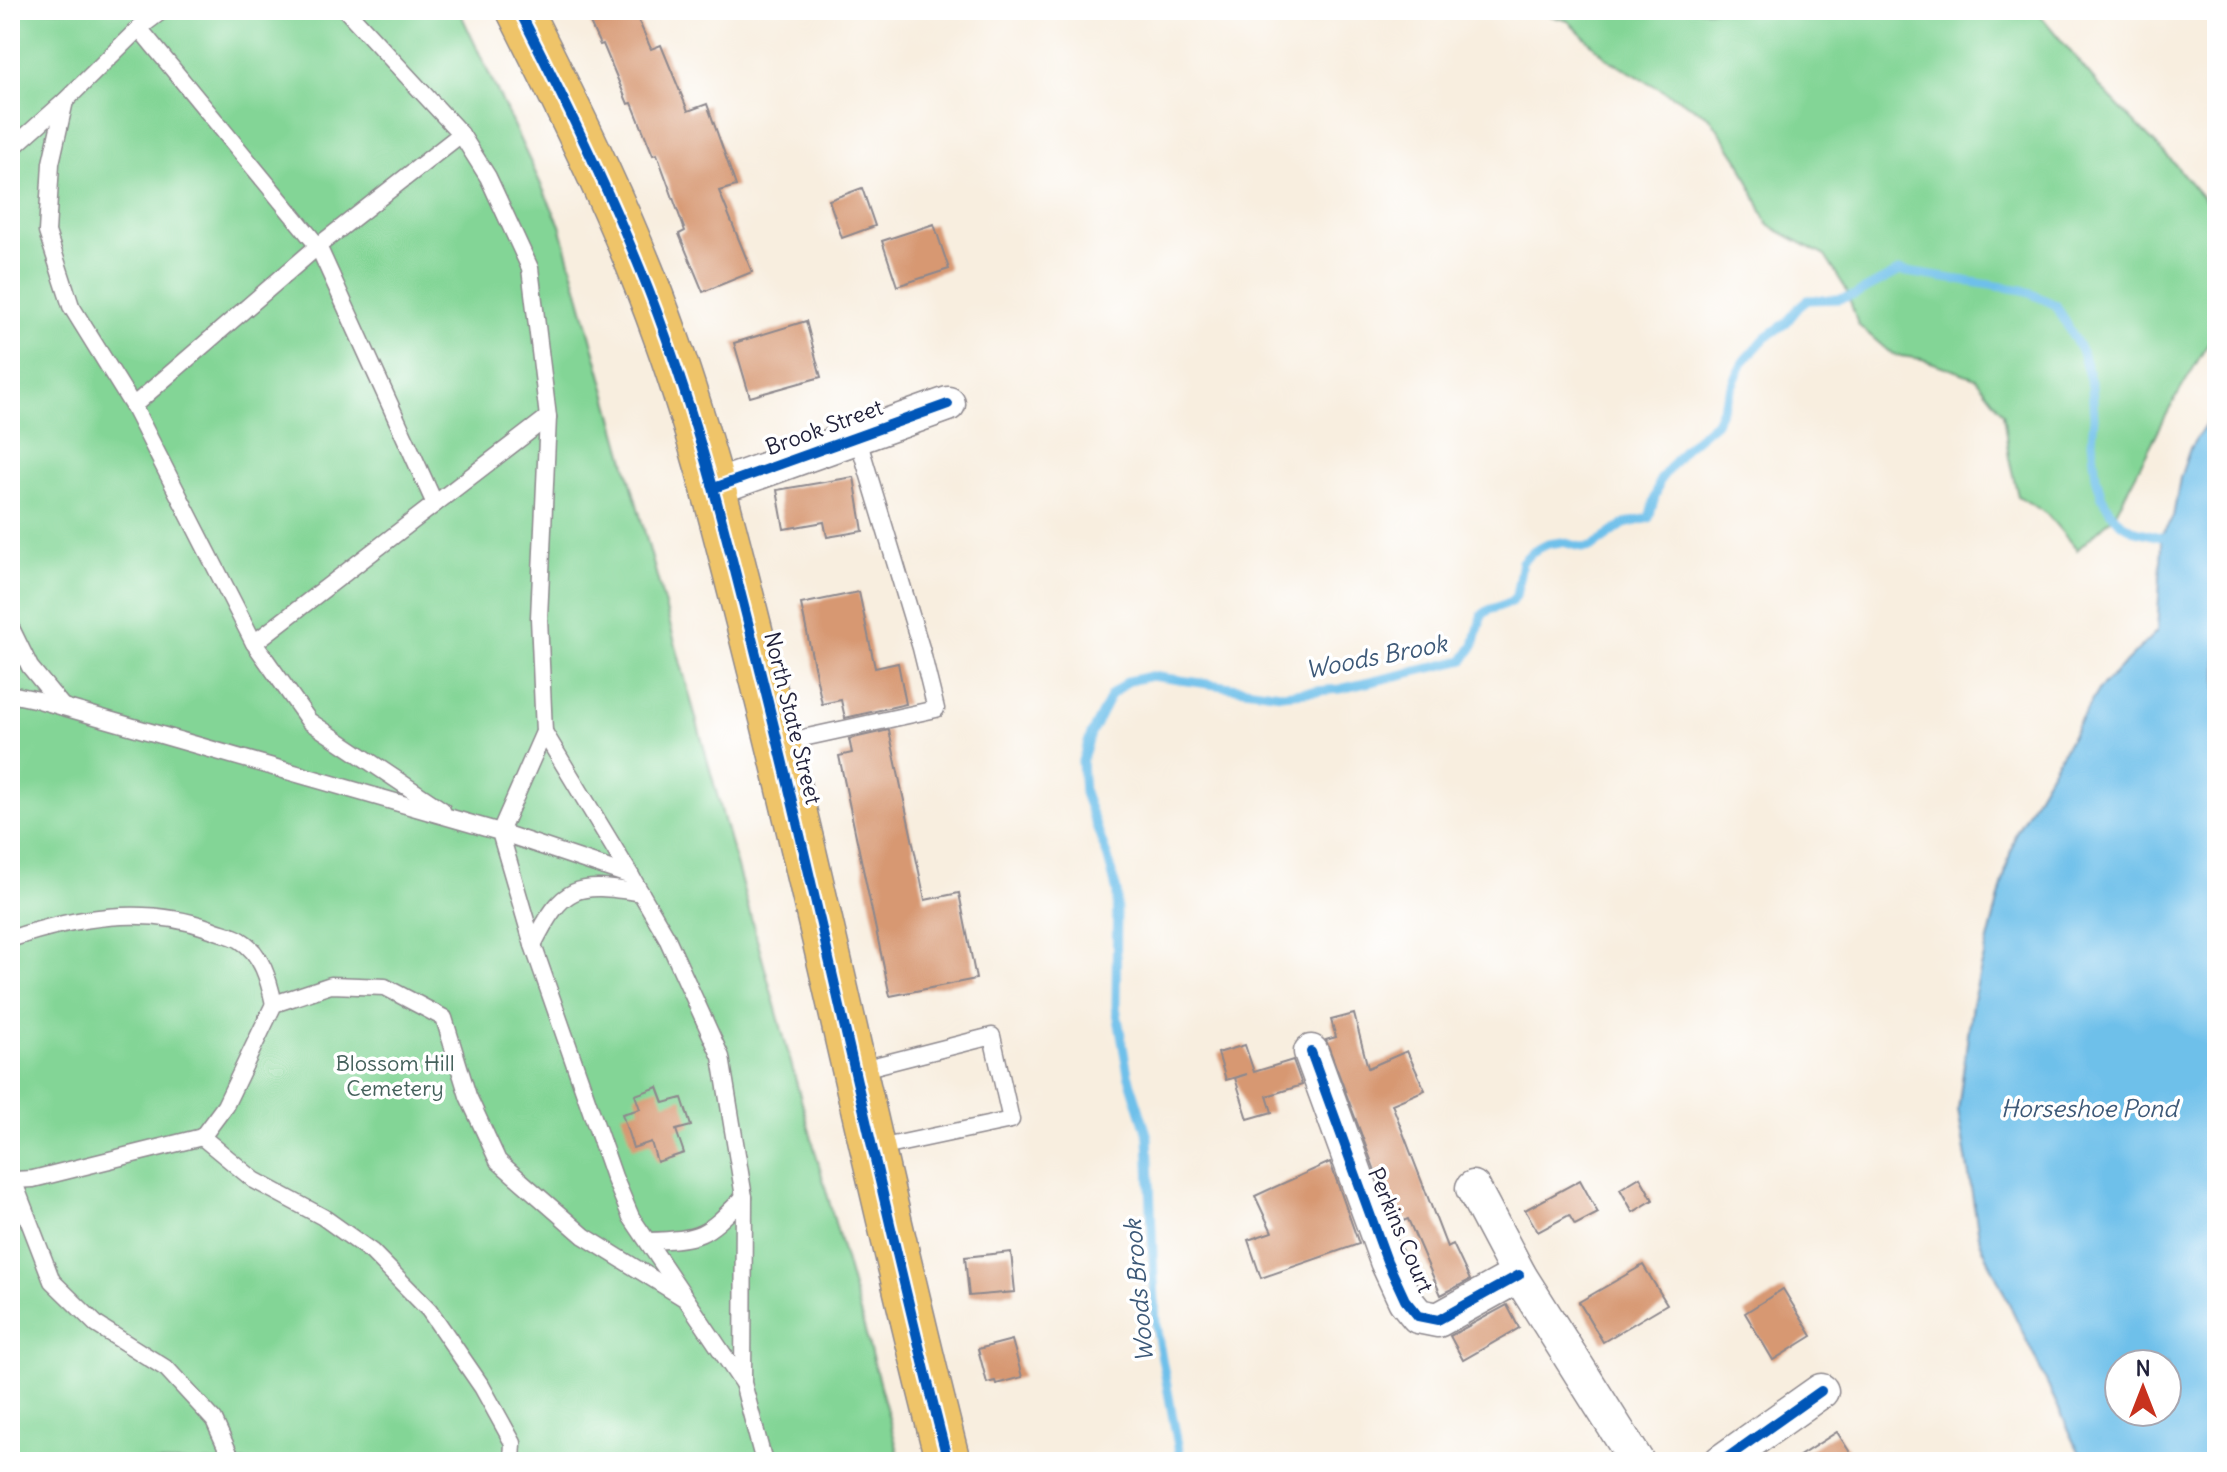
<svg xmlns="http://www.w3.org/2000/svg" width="2227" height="1472" viewBox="0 0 2227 1472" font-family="Delius,sans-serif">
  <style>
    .green { fill: #83d596; stroke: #527c68; stroke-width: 2 }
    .water { fill: #6ec0ea; stroke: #487192; stroke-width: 2; fill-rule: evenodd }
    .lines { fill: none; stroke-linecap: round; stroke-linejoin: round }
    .stream { stroke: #6ec0ea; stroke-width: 9 }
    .building { fill: #d79872 }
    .service-casing { stroke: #8d888d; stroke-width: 19 }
    .minor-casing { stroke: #8d888d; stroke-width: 37 }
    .primary-casing { stroke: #8d888d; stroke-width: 47 }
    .service { stroke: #fff; stroke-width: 16 }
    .minor { stroke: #fff; stroke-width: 34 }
    .primary { stroke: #efc469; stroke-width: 44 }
    .cycleway-casing { stroke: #fff; stroke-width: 15 }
    .cycleway { stroke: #0057b8; stroke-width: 10 }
    .labels { text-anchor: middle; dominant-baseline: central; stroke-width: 7; stroke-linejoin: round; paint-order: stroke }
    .street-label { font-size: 22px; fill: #22223b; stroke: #fff }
    .park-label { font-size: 22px; fill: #44615b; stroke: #fff }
    .water-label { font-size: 24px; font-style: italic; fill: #3d5978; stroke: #fff }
  </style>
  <rect width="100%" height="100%" fill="#fff"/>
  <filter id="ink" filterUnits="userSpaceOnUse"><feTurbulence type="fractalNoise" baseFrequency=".0125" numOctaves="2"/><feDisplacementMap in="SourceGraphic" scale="16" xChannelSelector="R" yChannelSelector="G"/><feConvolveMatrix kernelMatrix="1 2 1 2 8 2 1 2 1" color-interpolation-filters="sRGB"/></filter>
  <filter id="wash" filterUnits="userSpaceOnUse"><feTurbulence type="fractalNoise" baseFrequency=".006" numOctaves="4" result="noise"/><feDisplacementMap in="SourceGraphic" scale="32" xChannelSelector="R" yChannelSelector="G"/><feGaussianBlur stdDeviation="1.8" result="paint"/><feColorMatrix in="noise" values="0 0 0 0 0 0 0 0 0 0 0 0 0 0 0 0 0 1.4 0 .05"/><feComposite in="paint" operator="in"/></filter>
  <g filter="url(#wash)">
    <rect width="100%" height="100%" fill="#f8eedf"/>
    <g class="green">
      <polygon points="10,10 459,10 560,225 901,1462 10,1462"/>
      <polygon points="1531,10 2036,10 2099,86 2171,160 2217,214 2217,328 2170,408 2114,516 2077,550 2046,513 2018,496 2009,458 2003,413 1976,378 1922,359 1893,355 1858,325 1846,289 1825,256 1768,225 1741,164 1710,117 1609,60 1568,21"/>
    </g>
    <path class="water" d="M2217,406V1462H2084L1980,1242L1958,1110L1972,1004L2015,834L2098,690L2157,631L2162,545L2160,537L2173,517L2180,478L2190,448ZM2119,1364H2167V1412H2119Z"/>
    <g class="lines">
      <polyline class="stream" points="1181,1462 1156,1326 1148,1137 1128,1074 1116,1007 1117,892 1108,858 1084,793 1082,761 1091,734 1111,695 1128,681 1151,676 1281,694 1340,689 1464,660 1474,645 1482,615 1489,610 1511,602 1516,596 1522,562 1532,552 1548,544 1562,542 1585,548 1592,547 1624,524 1649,518 1660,480 1684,449 1716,422 1743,362 1766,337 1786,323 1799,307 1808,300 1839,299 1855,295 1900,271 2023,290 2056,305 2082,352 2092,386 2094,417 2092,441 2096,477 2102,497 2110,511 2121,523 2136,531 2160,537"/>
    </g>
    <g id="blocks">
      <g class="building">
        <polygon points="584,10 634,10 651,49 661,45 688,111 707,104 736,186 719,191 752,272 703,292 679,234 685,231 657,154 653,155 632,103 628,104 603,44 600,45"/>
        <polygon points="862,188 875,226 842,238 829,200"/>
        <polygon points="934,224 949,269 897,286 882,241"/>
        <polygon points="806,321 821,377 750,397 734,343"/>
        <polygon points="854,477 863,531 827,537 824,522 784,529 777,490"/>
        <polygon points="859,592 875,668 898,663 906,704 845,718 841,700 822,704 801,604"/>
        <polygon points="889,730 925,900 959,893 976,979 890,996 839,756 852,753 849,739"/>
        <polygon points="1354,1014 1368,1068 1407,1051 1425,1090 1392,1104 1447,1247 1453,1244 1470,1280 1441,1295 1408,1219 1395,1224 1326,1040 1336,1037 1331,1020"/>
        <polygon points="1245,1045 1254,1072 1293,1060 1302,1085 1267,1096 1272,1112 1248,1119 1235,1078 1247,1074 1226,1080 1218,1053"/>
        <polygon points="658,1087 664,1103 682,1098 691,1126 676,1130 684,1153 657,1162 651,1142 633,1148 622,1114 640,1109 635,1095"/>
        <polygon points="1330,1162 1359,1244 1261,1278 1248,1240 1272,1232 1255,1196"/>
        <polygon points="1640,1177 1653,1200 1633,1212 1620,1189"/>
        <polygon points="1580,1180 1598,1213 1575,1225 1569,1215 1538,1232 1525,1210"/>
        <polygon points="1011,1252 1015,1292 969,1296 965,1257"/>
        <polygon points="1643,1265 1667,1304 1603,1342 1579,1302"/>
        <polygon points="1783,1289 1812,1336 1773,1360 1745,1313"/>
        <polygon points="1507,1305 1519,1328 1463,1360 1450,1336"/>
        <polygon points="1012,1340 1022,1377 996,1384 995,1381 987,1383 978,1349"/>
        <polygon points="1837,1432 1856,1462 1790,1462"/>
      </g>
    </g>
  </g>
  <g filter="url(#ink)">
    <use href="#blocks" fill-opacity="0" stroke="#8d888d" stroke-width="2"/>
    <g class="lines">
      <defs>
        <g id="service">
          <polyline points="163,10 139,28 318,246 435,504"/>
          <polyline points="346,10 461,134 488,177 530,268 548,417 539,618 544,732 500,832 631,876 666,936 721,1057 744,1197 743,1383 764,1462"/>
          <polyline points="139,28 65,101 51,163 47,232 71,306 133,406 254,643"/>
          <polyline points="10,150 65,101"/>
          <polyline points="133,406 318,246 461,134"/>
          <polyline points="10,626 30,667 63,707"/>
          <polyline points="10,694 39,700 500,832 533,945 614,1177 631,1217 742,1382"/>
          <polyline points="544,732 631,876"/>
          <polyline points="780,743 936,709 921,648 857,436"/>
          <polyline points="442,810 309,721 254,643 548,417"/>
          <path d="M10,939C75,917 145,905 211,929C220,933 232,935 240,940C262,953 269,981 274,1004"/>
          <path d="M533,945C563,885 576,882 641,893"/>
          <polyline points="855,1071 992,1036 1011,1120 874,1149"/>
          <polyline points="202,1137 254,1180 323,1217 372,1252 429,1310 482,1387 513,1443 512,1462"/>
          <polyline points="10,1176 13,1180 33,1179 202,1137 225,1106 274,1004 331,985 385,987 444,1018 468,1096 498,1161 584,1236 684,1298"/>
          <polyline points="13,1180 52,1281 97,1325 167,1369 214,1420 233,1462"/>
          <path d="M648,1241C704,1239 705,1236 744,1197"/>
        </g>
        <g id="minor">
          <polyline points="714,488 948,404"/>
          <polyline points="1311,1052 1387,1261 1405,1300 1418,1316 1438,1320 1519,1275"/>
          <polyline points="1473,1188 1519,1275 1637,1462"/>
          <polyline points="1721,1462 1821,1391"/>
        </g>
        <path id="primary" d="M519,10C573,117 626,224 666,337C707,452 735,571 765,690C829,946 882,1206 948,1462"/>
      </defs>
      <use href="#service" class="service-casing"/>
      <use href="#minor" class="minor-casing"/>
      <use href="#primary" class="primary-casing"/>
      <use href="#service" class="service"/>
      <use href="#minor" class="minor"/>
      <use href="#primary" class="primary"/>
      <defs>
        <g id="cycleway">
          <path d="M519,10C573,117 626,224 666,337C707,452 735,571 765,690C829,946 882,1206 948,1462"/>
          <polyline points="714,488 948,404"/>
          <polyline points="1311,1052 1387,1261 1405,1300 1418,1316 1438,1320 1519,1275"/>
          <polyline points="1721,1462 1821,1391"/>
        </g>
      </defs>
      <use href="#cycleway" class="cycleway-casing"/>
      <use href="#cycleway" class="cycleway"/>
    </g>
  </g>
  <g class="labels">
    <g class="street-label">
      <text transform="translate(824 427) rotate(-20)">Brook Street</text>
      <text transform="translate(793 718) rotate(76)">North State Street</text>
      <text transform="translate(1401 1230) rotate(67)">Perkins Court</text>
    </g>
    <g class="park-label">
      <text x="395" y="1063">Blossom Hill<tspan x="395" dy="25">Cemetery</tspan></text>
    </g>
    <g class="water-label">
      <text transform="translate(1376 656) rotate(-11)">Woods Brook</text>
      <text x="2089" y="1108">Horseshoe Pond</text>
      <text transform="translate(1138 1291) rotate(-95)">Woods Brook</text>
    </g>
  </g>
  <rect width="2227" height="1472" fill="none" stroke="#fff" stroke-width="40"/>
  <g transform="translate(2143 1388)"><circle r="38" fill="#ffffff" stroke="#a7a7b1" stroke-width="2"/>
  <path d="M0-6L14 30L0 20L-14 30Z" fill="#c8321e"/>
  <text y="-12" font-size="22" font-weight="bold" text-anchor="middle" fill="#22223b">N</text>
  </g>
</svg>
